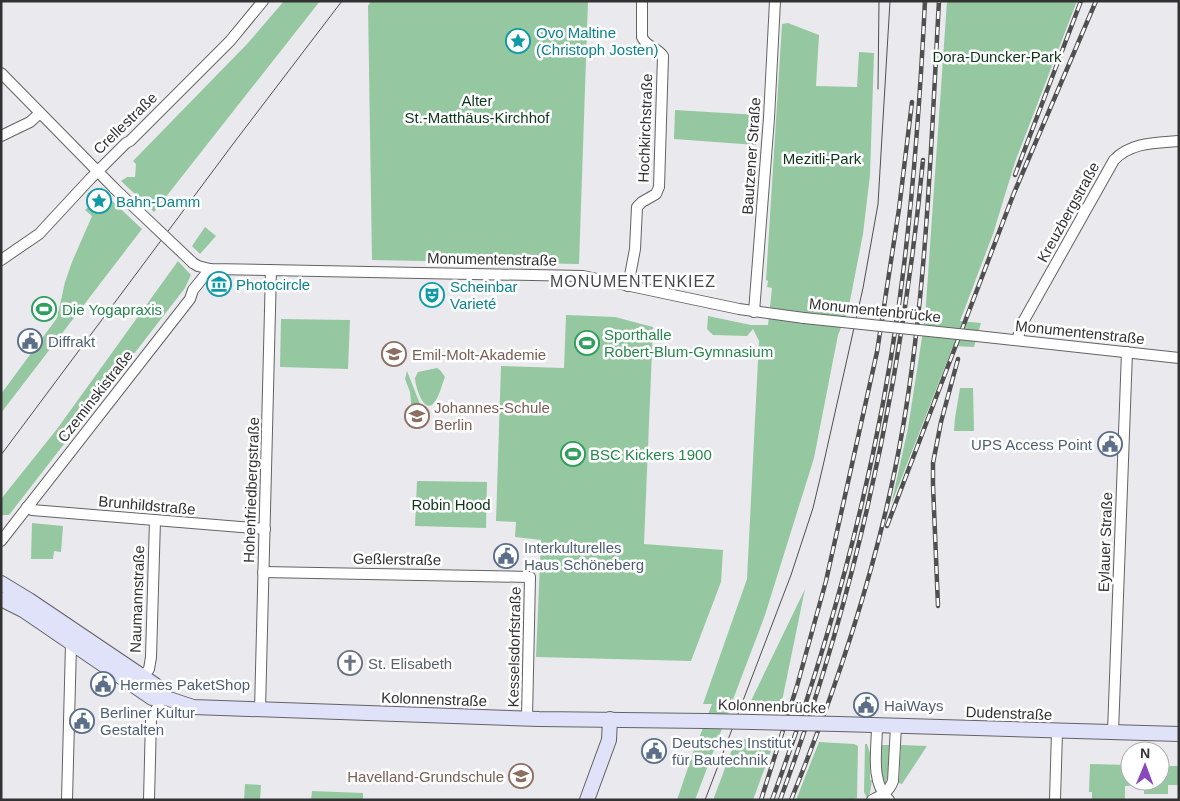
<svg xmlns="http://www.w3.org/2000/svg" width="1180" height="801" viewBox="0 0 1180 801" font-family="Arial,sans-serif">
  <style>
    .green { fill: #95c8a0 }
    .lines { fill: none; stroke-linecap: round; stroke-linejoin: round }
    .street-casing { stroke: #636366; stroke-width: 12 }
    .secondary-casing { stroke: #636366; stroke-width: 16 }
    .street { stroke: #fff; stroke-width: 10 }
    .secondary { stroke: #e0e2f9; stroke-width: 14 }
    .tram { stroke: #505051; stroke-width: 1 }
    .rail-casing { stroke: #505051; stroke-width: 4.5 }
    .rail { stroke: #fff; stroke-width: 2.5; stroke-dasharray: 8; stroke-linecap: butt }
    .street-bridge-casing { stroke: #636366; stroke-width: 12; stroke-linecap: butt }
    .secondary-bridge-casing { stroke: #636366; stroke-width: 16; stroke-linecap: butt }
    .street-bridge { stroke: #fff; stroke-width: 10 }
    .secondary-bridge { stroke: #e0e2f9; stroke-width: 14 }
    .labels { text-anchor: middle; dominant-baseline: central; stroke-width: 5; stroke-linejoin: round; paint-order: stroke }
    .culture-label { font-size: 15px; fill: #0d838f; stroke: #fff; text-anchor: start }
    .park-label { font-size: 15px; fill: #0c361a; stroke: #fff }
    .street-label { font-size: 15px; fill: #323233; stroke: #fff }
    .leisure-label { font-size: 15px; fill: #27864d; stroke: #fff; text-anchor: start }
    .service-label { font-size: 15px; fill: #4e5e75; stroke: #fff; text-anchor: start }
    .education-label { font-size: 15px; fill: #785e54; stroke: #fff; text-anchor: start }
    .worship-label { font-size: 15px; fill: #5b616d; stroke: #fff; text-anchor: start }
    .neighbourhood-label { font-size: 16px; letter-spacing: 1px; fill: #49494d; stroke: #fff }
  </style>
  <rect width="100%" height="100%" fill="#eaeaee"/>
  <g class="green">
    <polygon points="284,1 320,1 154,212 121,181 127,177 135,177 136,164 133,161 248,43"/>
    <polygon points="371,1 588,1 579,264 372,260 368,6"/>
    <polygon points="947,1 1077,1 1015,162 993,234 960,321 981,323 974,347 953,346 891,505 908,428 925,318"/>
    <polygon points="788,23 819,35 816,86 857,87 859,52 874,53 870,175 863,234 848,311 838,335 814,458 765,615 695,800 677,800 698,738 699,738 712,704 703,704 747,579 759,341 753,329 747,336 713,335 707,329 708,316 751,325 768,325 772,288 767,287 768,281 766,280 782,24"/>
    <polygon points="675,110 758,115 756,145 674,139"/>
    <polygon points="108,197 142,229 1,413 1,394 57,318 65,282 72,262 92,216 85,210 88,207 95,210 104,208 106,200"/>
    <polygon points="205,227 216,236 200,254 192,246"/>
    <polygon points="178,261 191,275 185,288 9,515 1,515 1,499 57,429"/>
    <polygon points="566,315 615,317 653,327 644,544 723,550 721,582 691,661 536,657 541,540 515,537 516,522 496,521 501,366 564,368"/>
    <polygon points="281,319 350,320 348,369 280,367"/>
    <path d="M437,368L440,370L445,377C442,384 440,394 436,400C425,419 415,386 415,378L418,372Z"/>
    <polygon points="407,371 422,409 421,411 412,411 410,392 405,379"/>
    <polygon points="960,388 973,388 974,431 954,431 955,418"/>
    <polygon points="417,481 487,482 486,528 415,526"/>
    <polygon points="32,523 63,526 61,552 54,551 53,559 31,559"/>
    <polygon points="805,589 781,706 749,705"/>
    <polygon points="736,739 775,740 753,800 713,800"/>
    <polygon points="819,742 854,744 858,746 857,798 852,800 796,800"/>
    <polygon points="865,744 867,744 870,753 870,780 872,780 870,793 867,798 864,792"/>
    <polygon points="881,745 890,745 888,773 885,787 882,777"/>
    <polygon points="901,745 927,746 902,784 899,783"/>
    <polygon points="1090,764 1130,765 1130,781 1160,781 1160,766 1179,766 1179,785 1168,785 1168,794 1144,794 1144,785 1125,786 1125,800 1092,800 1092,792 1089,792"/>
    <polygon points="245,784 261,785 260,800 244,800"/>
    <polygon points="312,791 363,793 363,800 311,800"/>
  </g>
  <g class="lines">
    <defs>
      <g id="street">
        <polyline points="1,73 115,189"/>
        <polyline points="1,136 30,122 40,113"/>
        <polyline points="1,260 39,234 90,179 126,143 130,141 230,41 263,1"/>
        <polyline points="193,263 198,266 210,269 583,276 739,309 804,318"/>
        <path d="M628,286L635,249L637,207L642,202L656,194L659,187L663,56C657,47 646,47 642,37V1"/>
        <polyline points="754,312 769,118 775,1"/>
        <polyline points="977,336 1179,358"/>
        <path d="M1017,340L1023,322L1114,160C1131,142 1156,143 1179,141"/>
        <polyline points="27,507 32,510 265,529"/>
        <polyline points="1,541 190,299 193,290 210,269"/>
        <polyline points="263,572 530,577 527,718"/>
        <polyline points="143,677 149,669 151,657 155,520"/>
        <polyline points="260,710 271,270"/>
        <path d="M877,726C877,749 870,783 889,800"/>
        <polyline points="1113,732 1127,352"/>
        <polyline points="67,800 71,644"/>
        <polyline points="149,800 151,719 163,697"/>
        <path d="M872,800C882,795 889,792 893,781L896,726"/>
        <polyline points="1055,800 1057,731"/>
      </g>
      <g id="secondary">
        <polyline points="1,583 29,600 161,689 163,697"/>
        <polyline points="1,599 23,610 152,698 163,697 193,707 539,719 706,721"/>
        <polyline points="838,724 1179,734"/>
        <polyline points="587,800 609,740 610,719"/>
      </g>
    </defs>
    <use href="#street" class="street-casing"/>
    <use href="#secondary" class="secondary-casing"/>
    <use href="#street" class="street"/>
    <use href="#secondary" class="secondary"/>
    <g class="tram">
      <polyline points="878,89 879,1"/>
      <polyline points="1,455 236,140 342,1"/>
      <polyline points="705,800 791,575 813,508 823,466 863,288 878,204 890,1"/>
    </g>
    <defs>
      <g id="rail">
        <polyline points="1015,175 1081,1"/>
        <polyline points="887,526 1014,193 1096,1"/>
        <polyline points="938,606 933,485 933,463 941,422 958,359"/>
        <polyline points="761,800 797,686 826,581 877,352 899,209 912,102"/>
        <path d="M772,800C831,640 876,473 899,304C913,203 920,102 925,1"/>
        <path d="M780,800C857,594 902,379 923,160"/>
        <path d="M791,800C840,680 881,555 903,427C927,286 931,143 939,1"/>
      </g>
    </defs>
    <use href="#rail" class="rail-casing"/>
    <use href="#rail" class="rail"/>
    <defs>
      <g id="street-bridge">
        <polyline points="115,189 193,263"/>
        <polyline points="804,318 977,336"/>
      </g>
      <polyline id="secondary-bridge" points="706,721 838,724"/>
    </defs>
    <use href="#street-bridge" class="street-bridge-casing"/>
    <use href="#secondary-bridge" class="secondary-bridge-casing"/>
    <use href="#street-bridge" class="street-bridge"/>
    <use href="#secondary-bridge" class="secondary-bridge"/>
  </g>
  <defs>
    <symbol id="sight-ring" viewBox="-11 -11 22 22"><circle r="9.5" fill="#fff" stroke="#0f9aa8" stroke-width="1.5"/><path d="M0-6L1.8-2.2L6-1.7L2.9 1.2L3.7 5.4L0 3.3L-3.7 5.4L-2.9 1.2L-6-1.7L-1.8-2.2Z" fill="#0f9aa8"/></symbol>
    <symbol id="museum-ring" viewBox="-11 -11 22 22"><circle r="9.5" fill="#fff" stroke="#0f9aa8" stroke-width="1.5"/><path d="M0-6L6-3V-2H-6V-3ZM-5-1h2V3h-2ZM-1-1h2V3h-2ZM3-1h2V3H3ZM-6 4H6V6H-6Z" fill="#0f9aa8"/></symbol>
    <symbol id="theatre-ring" viewBox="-11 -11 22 22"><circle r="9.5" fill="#fff" stroke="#0f9aa8" stroke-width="1.5"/><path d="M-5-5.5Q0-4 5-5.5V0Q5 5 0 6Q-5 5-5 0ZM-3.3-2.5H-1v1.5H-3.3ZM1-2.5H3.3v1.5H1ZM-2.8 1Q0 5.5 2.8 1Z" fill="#0f9aa8"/></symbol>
    <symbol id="stadium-ring" viewBox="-11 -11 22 22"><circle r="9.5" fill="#fff" stroke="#2e9e5b" stroke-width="1.5"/><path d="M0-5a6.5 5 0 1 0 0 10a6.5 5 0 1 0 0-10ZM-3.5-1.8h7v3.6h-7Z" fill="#2e9e5b"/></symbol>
    <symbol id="civic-ring" viewBox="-11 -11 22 22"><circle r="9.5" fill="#fff" stroke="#5c6f8a" stroke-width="1.5"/><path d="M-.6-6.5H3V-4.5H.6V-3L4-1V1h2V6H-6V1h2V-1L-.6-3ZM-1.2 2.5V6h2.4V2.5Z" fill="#5c6f8a"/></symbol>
    <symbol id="university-ring" viewBox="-11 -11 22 22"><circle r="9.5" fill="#fff" stroke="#8d6e63" stroke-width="1.5"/><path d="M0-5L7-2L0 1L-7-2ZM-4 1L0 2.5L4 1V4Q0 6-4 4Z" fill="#8d6e63"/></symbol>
    <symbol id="school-ring" viewBox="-11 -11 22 22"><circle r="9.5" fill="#fff" stroke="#8d6e63" stroke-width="1.5"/><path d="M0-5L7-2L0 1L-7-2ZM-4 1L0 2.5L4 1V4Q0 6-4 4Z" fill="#8d6e63"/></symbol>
    <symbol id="church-ring" viewBox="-11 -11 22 22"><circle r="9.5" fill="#fff" stroke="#6b7280" stroke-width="1.5"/><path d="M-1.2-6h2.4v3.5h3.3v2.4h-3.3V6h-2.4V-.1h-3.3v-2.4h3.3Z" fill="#6b7280"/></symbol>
  </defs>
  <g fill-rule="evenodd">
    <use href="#sight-ring" x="504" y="27" width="28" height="28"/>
    <use href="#sight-ring" x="85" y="187" width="28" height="28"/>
    <use href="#museum-ring" x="205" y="270" width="28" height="28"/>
    <use href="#theatre-ring" x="418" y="281" width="28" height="28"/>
    <use href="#stadium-ring" x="30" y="295" width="28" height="28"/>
    <use href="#civic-ring" x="16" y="327" width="28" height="28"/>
    <use href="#stadium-ring" x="573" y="329" width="28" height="28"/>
    <use href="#university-ring" x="380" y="340" width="28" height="28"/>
    <use href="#school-ring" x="403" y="402" width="28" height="28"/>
    <use href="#civic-ring" x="1096" y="430" width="28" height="28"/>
    <use href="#stadium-ring" x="559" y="440" width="28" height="28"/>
    <use href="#civic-ring" x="492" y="542" width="28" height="28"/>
    <use href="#church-ring" x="336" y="649" width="28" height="28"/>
    <use href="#civic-ring" x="89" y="670" width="28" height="28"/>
    <use href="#civic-ring" x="852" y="691" width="28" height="28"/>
    <use href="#civic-ring" x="68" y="707" width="28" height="28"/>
    <use href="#civic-ring" x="640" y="737" width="28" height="28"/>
    <use href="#school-ring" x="507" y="762" width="28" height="28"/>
  </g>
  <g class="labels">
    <g class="culture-label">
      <text x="536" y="32">Ovo Maltine<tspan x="536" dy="17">(Christoph Josten)</tspan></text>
      <text x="116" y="201">Bahn-Damm</text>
      <text x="236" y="284">Photocircle</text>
      <text x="450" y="286">Scheinbar<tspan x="450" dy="17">Varieté</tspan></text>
    </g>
    <g class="park-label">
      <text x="997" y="56">Dora-Duncker-Park</text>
      <text x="477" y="100">Alter<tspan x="477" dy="17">St.-Matthäus-Kirchhof</tspan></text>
      <text x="822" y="158">Mezitli-Park</text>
      <text x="451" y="504">Robin Hood</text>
    </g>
    <g class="street-label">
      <text transform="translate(125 123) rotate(-44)">Crellestraße</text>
      <text transform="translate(645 128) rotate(-88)">Hochkirchstraße</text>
      <text transform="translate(751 156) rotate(-86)">Bautzener Straße</text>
      <text transform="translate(1068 212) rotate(-61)">Kreuzbergstraße</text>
      <text transform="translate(492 259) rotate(1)">Monumentenstraße</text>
      <text transform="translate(875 310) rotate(6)">Monumentenbrücke</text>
      <text transform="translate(1080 332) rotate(6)">Monumentenstraße</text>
      <text transform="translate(95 396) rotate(-52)">Czeminskistraße</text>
      <text transform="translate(251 490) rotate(-88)">Hohenfriedbergstraße</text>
      <text transform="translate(147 505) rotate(5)">Brunhildstraße</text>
      <text transform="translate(1105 542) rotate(-88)">Eylauer Straße</text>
      <text transform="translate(397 559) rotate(1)">Geßlerstraße</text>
      <text transform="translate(137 599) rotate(-88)">Naumannstraße</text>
      <text transform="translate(514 647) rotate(-89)">Kesselsdorfstraße</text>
      <text transform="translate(434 699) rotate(2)">Kolonnenstraße</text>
      <text transform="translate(772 706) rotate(2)">Kolonnenbrücke</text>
      <text transform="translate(1009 713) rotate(2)">Dudenstraße</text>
    </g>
    <g class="leisure-label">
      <text x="62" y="309">Die Yogapraxis</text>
      <text x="604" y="334">Sporthalle<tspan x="604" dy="17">Robert-Blum-Gymnasium</tspan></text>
      <text x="590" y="454">BSC Kickers 1900</text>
    </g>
    <g class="service-label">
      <text x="48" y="341">Diffrakt</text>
      <text x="1092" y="444" text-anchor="end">UPS Access Point</text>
      <text x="524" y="547">Interkulturelles<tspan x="524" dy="17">Haus Schöneberg</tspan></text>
      <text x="120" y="684">Hermes PaketShop</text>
      <text x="884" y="705">HaiWays</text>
      <text x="100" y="712">Berliner Kultur<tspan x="100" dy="17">Gestalten</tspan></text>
      <text x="672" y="742">Deutsches Institut<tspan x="672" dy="17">für Bautechnik</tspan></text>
    </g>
    <g class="education-label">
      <text x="412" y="354">Emil-Molt-Akademie</text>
      <text x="434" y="407">Johannes-Schule<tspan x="434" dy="17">Berlin</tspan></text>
      <text x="504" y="776" text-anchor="end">Havelland-Grundschule</text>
    </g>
    <g class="worship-label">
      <text x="368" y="663">St. Elisabeth</text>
    </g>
    <g class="neighbourhood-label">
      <text x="633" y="281">MONUMENTENKIEZ</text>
    </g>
  </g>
  <rect width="1180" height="801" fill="none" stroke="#323233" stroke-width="5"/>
  <g transform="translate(1145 766) rotate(1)"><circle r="24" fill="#ffffff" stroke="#adadad"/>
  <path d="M0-4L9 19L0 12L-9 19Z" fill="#8849be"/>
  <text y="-8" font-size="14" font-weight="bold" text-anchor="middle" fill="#323233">N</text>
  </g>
</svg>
